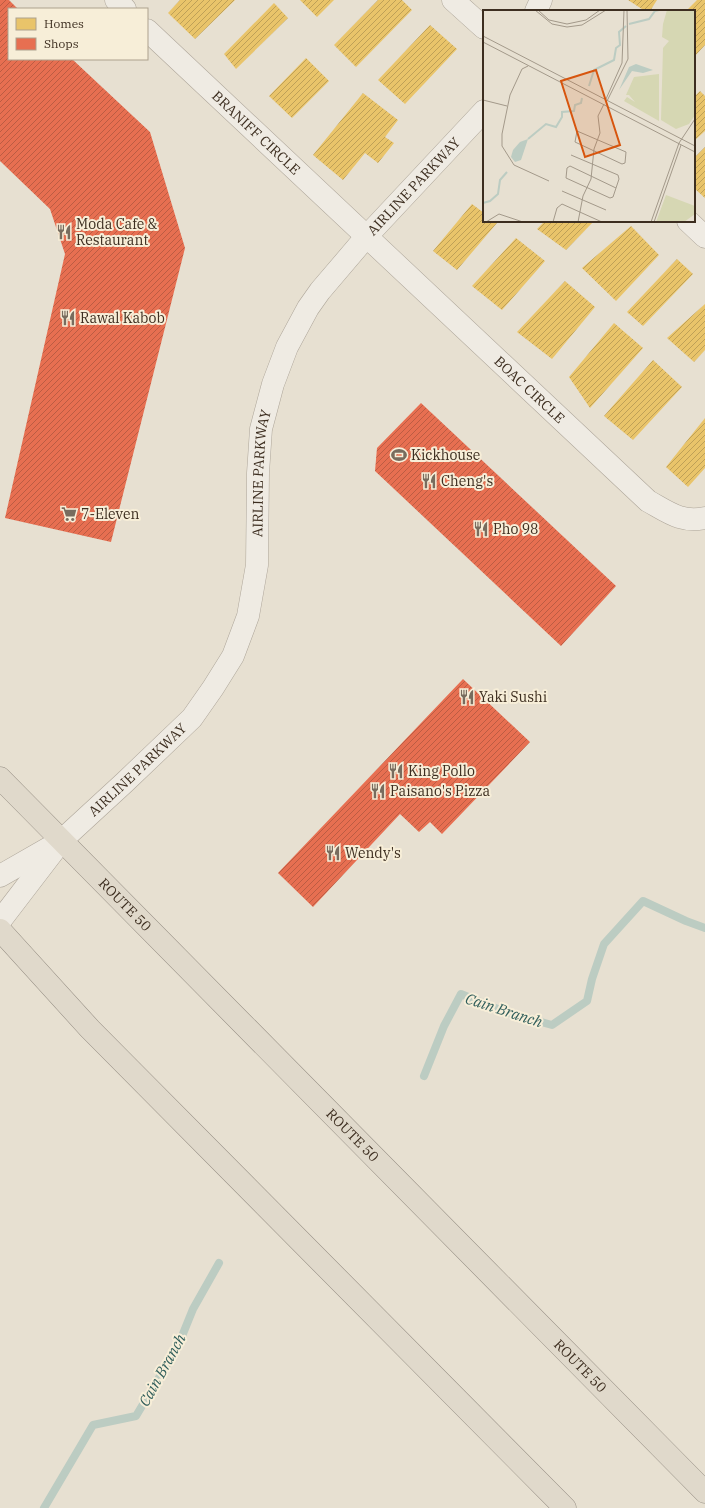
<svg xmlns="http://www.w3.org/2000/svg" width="705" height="1508" viewBox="0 0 705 1508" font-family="'IBM Plex Serif',serif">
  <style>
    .homes { fill: url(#homes-hatch) }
    .shops { fill: url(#shops-hatch) }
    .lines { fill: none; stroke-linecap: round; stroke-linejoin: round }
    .stream { stroke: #bcccc2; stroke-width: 8 }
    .minor-casing { stroke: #ada599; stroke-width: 23 }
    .trunk-casing { stroke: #928b80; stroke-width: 23 }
    .minor { stroke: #efebe3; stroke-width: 22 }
    .trunk { stroke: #e0d9cb; stroke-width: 22 }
    .labels { text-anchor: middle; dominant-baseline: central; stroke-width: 4; stroke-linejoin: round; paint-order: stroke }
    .street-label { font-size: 14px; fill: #3d2e20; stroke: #f7eed8 }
    .poi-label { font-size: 14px; fill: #3d2e20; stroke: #f7eed8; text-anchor: start }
    .water-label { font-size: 15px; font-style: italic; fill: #2f5d5a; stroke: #f7eed8 }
    .inset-river { fill: none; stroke: #bcccc2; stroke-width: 2 }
    .inset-road { fill: none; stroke: #a3998a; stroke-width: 1 }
    .view { fill: #d7550e; fill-opacity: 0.15; stroke: #d7550e; stroke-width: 2 }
    .inset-edge { fill: none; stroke: #3d2e20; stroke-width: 2 }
  </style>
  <defs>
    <pattern id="homes-hatch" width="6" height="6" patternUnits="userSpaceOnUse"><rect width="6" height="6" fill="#e9c46a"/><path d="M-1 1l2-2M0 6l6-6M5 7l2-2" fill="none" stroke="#bea057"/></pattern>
    <pattern id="shops-hatch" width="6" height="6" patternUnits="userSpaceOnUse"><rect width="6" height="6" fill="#e76f51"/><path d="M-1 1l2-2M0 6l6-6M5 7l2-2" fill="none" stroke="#bc5c43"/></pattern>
  </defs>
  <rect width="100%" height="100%" fill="#e7e0d1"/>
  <g class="homes">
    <polygon points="180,0 235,0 195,39 168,13"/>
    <polygon points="300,0 334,0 317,17"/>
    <polygon points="378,0 402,0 412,10 356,67 334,45"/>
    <polygon points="628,0 657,0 650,11 645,11"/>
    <polygon points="697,0 705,0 705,45 694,57 694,11 686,11"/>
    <polygon points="274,3 288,18 236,69 224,54"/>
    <polygon points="430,25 457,49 405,104 378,80"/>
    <polygon points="306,58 329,81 292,118 269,96"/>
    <polygon points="700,91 705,96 705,131 694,141 694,97"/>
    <polygon points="363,93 398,120 385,137 394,143 378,163 365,153 343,180 313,155"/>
    <polygon points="705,147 705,198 694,188 694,158"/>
    <polygon points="472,204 484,213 484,221 494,221 497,223 457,270 433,251"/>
    <polygon points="545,221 594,221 566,250 537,229"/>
    <polygon points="631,226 659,255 616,301 582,268"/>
    <polygon points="516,238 545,261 502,310 472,286"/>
    <polygon points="677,259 693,274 643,326 627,312"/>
    <polygon points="565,281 595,307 552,359 517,332"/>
    <polygon points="705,304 705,350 694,362 667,338"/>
    <polygon points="614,323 643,348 590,408 569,377"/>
    <polygon points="653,360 682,387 633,440 604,416"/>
    <polygon points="705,418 705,468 688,487 666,467"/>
  </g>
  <g class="shops">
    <polygon points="0,0 9,0 18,9 9,9 9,59 72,59 150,132 185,248 111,542 5,518 65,254 50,209 0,161"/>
    <polygon points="421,403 616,586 561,646 375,471 377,448"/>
    <polygon points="463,679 530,742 442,834 430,822 419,832 400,814 313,907 278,873"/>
  </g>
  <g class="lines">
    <g class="stream">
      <polyline points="424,1076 444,1026 461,994 505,1012 552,1025 587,1001 592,979 604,944 643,901 686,921 705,928"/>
      <polyline points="44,1508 93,1425 136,1416 178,1346 193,1309 219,1263"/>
    </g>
    <defs>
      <g id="minor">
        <polyline points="116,0 125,9"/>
        <polyline points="453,0 484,28"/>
        <polyline points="536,11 541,0"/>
        <path id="s1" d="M147,30L648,501C668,512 681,523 705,518"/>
        <polyline points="688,221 705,237"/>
        <polyline points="0,876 54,845"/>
        <path id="s2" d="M0,921L62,840L125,782L192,718L213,688L233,656L248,616L257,565L258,473L261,429L273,384L287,347L308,308L320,291L366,237L484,111"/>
      </g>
      <g id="trunk">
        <path id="s3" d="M0,778L705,1492"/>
        <polyline points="0,930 90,1029 565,1508"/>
      </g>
    </defs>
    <use href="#minor" class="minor-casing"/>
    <use href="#trunk" class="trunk-casing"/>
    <use href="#minor" class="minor"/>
    <use href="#trunk" class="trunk"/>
  </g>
  <defs>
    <symbol id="restaurant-bare" viewBox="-9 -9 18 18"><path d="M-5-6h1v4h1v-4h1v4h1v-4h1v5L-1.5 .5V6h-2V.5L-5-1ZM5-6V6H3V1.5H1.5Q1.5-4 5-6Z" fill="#786c5e" stroke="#f7eed8" stroke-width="2.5" paint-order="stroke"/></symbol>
    <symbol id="stadium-bare" viewBox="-9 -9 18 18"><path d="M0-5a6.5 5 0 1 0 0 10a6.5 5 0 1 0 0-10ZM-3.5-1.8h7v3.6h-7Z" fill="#786c5e" stroke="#f7eed8" stroke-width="2.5" paint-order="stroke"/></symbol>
    <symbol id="supermarket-bare" viewBox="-9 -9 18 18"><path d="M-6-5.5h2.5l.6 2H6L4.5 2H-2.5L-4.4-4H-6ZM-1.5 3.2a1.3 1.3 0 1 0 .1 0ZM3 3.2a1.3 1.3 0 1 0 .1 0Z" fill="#786c5e" stroke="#f7eed8" stroke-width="2.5" paint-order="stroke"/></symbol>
  </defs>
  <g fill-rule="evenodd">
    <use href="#restaurant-bare" x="53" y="221" width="22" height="22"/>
    <use href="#restaurant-bare" x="57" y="307" width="22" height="22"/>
    <use href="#stadium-bare" x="388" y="444" width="22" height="22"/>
    <use href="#restaurant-bare" x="418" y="470" width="22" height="22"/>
    <use href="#supermarket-bare" x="58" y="503" width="22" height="22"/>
    <use href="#restaurant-bare" x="470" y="518" width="22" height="22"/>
    <use href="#restaurant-bare" x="456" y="686" width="22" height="22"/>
    <use href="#restaurant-bare" x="385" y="760" width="22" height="22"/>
    <use href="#restaurant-bare" x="367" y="780" width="22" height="22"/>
    <use href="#restaurant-bare" x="322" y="842" width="22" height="22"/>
  </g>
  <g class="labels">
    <g class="street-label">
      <text stroke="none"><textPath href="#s1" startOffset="150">BRANIFF CIRCLE</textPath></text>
      <text stroke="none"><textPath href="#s2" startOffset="877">AIRLINE PARKWAY</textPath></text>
      <text stroke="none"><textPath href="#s1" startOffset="525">BOAC CIRCLE</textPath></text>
      <text stroke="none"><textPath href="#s2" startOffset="541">AIRLINE PARKWAY</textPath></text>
      <text stroke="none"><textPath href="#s2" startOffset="205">AIRLINE PARKWAY</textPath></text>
      <text stroke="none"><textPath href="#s3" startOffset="178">ROUTE 50</textPath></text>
      <text stroke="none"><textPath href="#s3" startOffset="502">ROUTE 50</textPath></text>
      <text stroke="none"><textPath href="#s3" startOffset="826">ROUTE 50</textPath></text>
    </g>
    <g class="poi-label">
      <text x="76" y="224">Moda Cafe &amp;<tspan x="76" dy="16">Restaurant</tspan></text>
      <text x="80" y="318">Rawal Kabob</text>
      <text x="411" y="455">Kickhouse</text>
      <text x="441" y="481">Cheng's</text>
      <text x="81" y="514">7-Eleven</text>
      <text x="493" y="529">Pho 98</text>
      <text x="479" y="697">Yaki Sushi</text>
      <text x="408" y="771">King Pollo</text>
      <text x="390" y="791">Paisano's Pizza</text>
      <text x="345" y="853">Wendy's</text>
    </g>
    <g class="water-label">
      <text transform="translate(504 1010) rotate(18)">Cain Branch</text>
      <text transform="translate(162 1370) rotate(-61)">Cain Branch</text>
    </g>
  </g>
  <g transform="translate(483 10)">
    <rect width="212" height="212" fill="#e7e0d1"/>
    <path d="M176,64V111L141,91L144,87L152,92L146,85H143L151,67ZM183,185L212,196V204L201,212H173Z" fill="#d6d7b3"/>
    <path d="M184,0H212V105L206,114L193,119L178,110L180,38L186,31L179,27L180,14Z" fill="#d6d7b3"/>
    <path d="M153,54L170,60L160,63L149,61L136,80L146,57ZM45,129L38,150L32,152L28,147L30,140L37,132Z" fill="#bcccc2"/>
    <path class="inset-river" d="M146,14L166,9L172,1L176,0M106,76L111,60L131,50L133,38L137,35L136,22L143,16M45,129L63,114L73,117L79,107V102L91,101L92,95L98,93L99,88M0,193L7,191L15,184L17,170L24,162"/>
    <path class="inset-road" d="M52,0L69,14L84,17L99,15L123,0M55,0L66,10L84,14L103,10L117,0M0,26L212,136M0,32L212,142M45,56L39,59L27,85L19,124V136L31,155L66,171M123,89L139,53L141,0M0,90L24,96M124,91L145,49L144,0M94,121L143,142L142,153L139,154L92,132ZM88,145L135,165L136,169L130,187L127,188L83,168L84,158L87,156L133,178M79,181L123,200M3,212L16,204L40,212M70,212L74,198L79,194L119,212M95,212L100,186L108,169L111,139L117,123L115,106L121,94M168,212L196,133L212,109M171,212L198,135"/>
    <path class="view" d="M113,60L137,135L102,147L78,71Z"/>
    <rect width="212" height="212" class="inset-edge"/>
  </g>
  <rect x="8" y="8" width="140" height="52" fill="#f7eed8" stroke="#ada18e"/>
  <rect x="16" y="18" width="20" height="12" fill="#e9c46a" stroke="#ada18e"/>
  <text x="44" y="28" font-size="12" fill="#3d2e20">Homes</text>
  <rect x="16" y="38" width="20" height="12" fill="#e76f51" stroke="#ada18e"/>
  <text x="44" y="48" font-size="12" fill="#3d2e20">Shops</text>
</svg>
